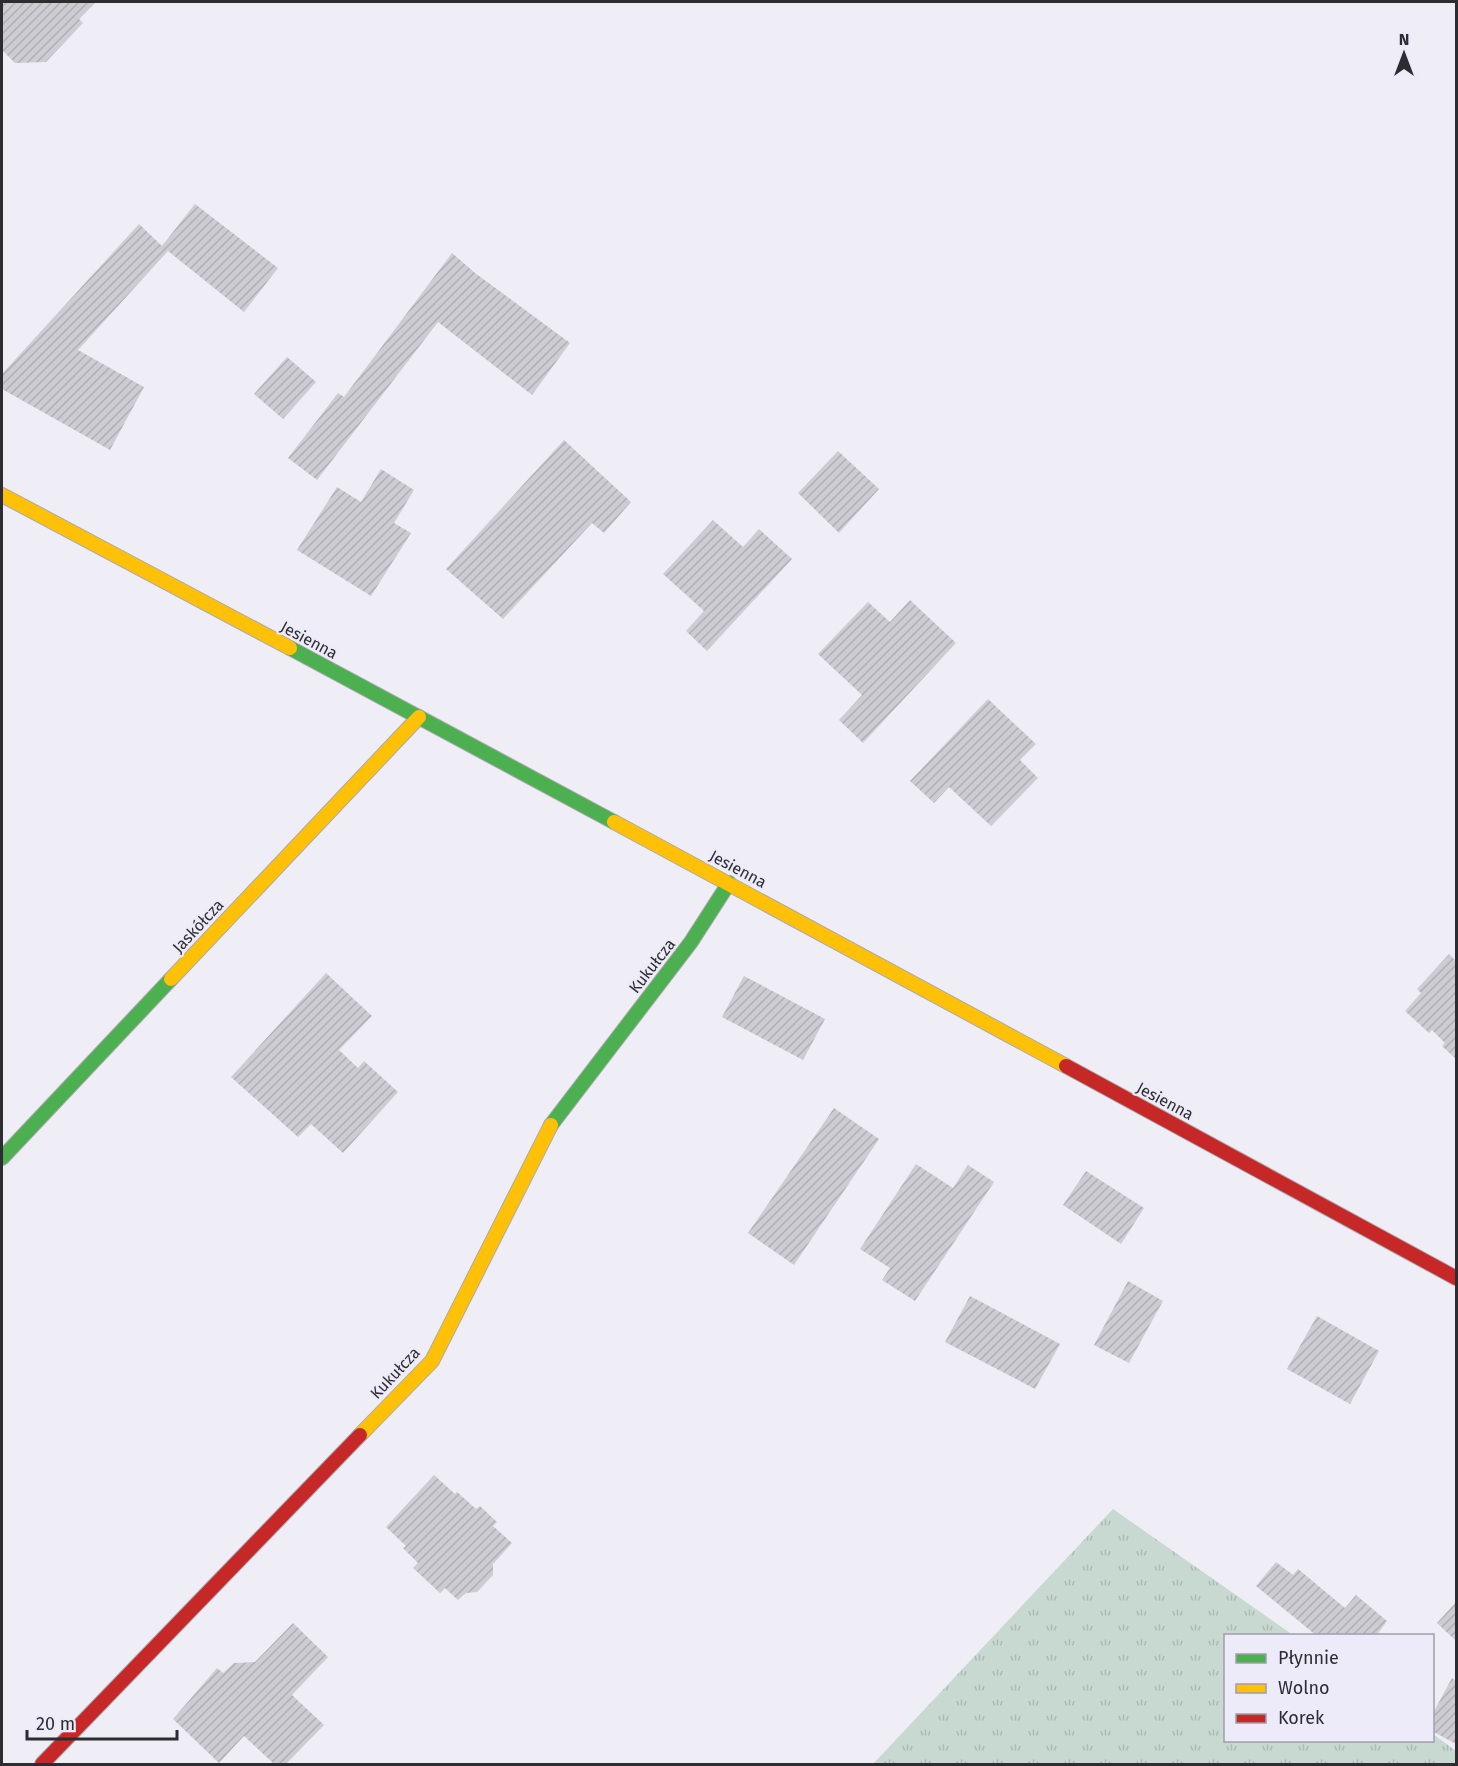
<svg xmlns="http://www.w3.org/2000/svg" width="1458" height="1766" viewBox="0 0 1458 1766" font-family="'Fira Sans',sans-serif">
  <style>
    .grass { fill: url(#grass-tufts) }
    .building { fill: url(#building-hatch) }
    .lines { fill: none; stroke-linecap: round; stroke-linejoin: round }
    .fast-casing { stroke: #aaa9af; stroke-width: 16 }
    .slow-casing { stroke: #aaa9af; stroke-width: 16 }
    .jam-casing { stroke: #aaa9af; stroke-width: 16 }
    .fast { stroke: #4caf50; stroke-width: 14 }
    .slow { stroke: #ffc107; stroke-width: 14 }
    .jam { stroke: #c62828; stroke-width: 14 }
    .labels { text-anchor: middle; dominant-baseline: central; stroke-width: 4.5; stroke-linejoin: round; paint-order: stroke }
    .street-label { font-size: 16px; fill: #2d2c31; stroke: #edebf9 }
  </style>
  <defs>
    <pattern id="grass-tufts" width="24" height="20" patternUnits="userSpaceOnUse" patternTransform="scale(1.5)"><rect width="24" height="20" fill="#c7d9d1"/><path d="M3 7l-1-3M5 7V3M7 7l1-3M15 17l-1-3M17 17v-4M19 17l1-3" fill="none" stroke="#abbab4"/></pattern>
    <pattern id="building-hatch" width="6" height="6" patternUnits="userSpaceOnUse" patternTransform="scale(1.5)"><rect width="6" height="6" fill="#cdccd2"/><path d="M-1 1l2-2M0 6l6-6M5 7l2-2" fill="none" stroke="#b0afb5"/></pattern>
  </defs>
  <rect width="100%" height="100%" fill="#efeef6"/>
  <polygon class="grass" points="1113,1509 1293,1635 1226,1636 1226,1740 1432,1740 1433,1734 1456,1751 1456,1764 873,1764"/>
  <g class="building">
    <polygon points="2,2 96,2 79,19 83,23 46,62 15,63 2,50"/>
    <polygon points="195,204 278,268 244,312 168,251 78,350 144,387 110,450 2,389 2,374 139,224 162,246"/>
    <polygon points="452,253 475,273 570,343 532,395 438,322 317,480 288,458 338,393 344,397"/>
    <polygon points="287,357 316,382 283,419 254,394"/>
    <polygon points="564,440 631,502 604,533 592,523 503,619 446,569"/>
    <polygon points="838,451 879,489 839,533 798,493"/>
    <polygon points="381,469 414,490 394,523 411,533 371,596 297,550 337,487 361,502"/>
    <polygon points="713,520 743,547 759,529 792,559 707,651 686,631 704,611 663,574"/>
    <polygon points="910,600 956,643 863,743 839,720 862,695 818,654 868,602 890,622"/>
    <polygon points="988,699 1036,744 1020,760 1038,778 991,826 949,787 934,803 910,781"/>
    <polygon points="1449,954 1456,961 1456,1059 1442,1046 1445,1043 1432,1030 1429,1033 1405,1011 1421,993 1417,989"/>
    <polygon points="326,973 372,1016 339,1050 358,1068 364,1061 398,1092 343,1153 311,1124 298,1137 231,1077"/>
    <polygon points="744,976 825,1019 803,1060 722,1017"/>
    <polygon points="834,1108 879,1139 794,1265 748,1233"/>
    <polygon points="916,1164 953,1188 968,1165 994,1182 915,1301 882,1280 890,1268 860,1249"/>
    <polygon points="1086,1171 1144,1208 1121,1244 1063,1205"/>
    <polygon points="1128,1281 1163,1301 1129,1363 1094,1345"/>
    <polygon points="970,1296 1060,1344 1035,1389 945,1342"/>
    <polygon points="1317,1316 1379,1351 1350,1404 1287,1369"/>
    <polygon points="434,1475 455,1494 457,1492 476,1509 480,1506 497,1522 493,1526 512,1543 493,1564 493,1575 477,1592 466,1593 458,1600 445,1588 440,1593 413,1568 418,1563 403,1548 406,1546 386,1527"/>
    <polygon points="1276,1562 1293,1575 1298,1569 1345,1608 1356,1595 1387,1621 1376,1636 1317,1636 1256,1586"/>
    <polygon points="1456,1602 1456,1641 1437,1623"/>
    <polygon points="293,1623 328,1657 292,1695 324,1725 286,1764 274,1764 244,1736 219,1763 173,1719 217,1668 223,1673 234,1663 255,1662"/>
    <polygon points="1452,1678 1456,1681 1456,1744 1432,1731 1432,1715"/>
  </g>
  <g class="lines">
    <defs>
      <g id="fast">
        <polyline points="290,648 614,822"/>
        <polyline points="551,1125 691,942 729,883"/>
        <polyline points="2,1158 171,979"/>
      </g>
      <g id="slow">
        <polyline points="2,495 290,648"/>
        <polyline points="614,822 1066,1066"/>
        <polyline points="171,979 419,717"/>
        <polyline points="360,1435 432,1361 551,1125"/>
      </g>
      <g id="jam">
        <polyline points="1066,1066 1456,1278"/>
        <polyline points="42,1764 360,1435"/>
      </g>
    </defs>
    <use href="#fast" class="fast-casing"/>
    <use href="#slow" class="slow-casing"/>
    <use href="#jam" class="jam-casing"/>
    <use href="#fast" class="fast"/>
    <use href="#slow" class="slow"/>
    <use href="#jam" class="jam"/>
  </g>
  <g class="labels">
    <g class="street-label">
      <text transform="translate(309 640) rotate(28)">Jesienna</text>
      <text transform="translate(738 869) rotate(28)">Jesienna</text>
      <text transform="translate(198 926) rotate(-47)">Jaskółcza</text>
      <text transform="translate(652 966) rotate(-52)">Kukułcza</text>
      <text transform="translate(1165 1101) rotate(28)">Jesienna</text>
      <text transform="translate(395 1373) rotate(-47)">Kukułcza</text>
    </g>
  </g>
  <rect width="1458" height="1766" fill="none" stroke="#2d2c31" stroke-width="6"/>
  <rect x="1224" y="1634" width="210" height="108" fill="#edebf9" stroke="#a09fa9" stroke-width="1.5"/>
  <rect x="1236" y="1654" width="30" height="9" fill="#4caf50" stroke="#a09fa9" stroke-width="1.5"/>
  <text x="1278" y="1664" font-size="18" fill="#2d2c31">Płynnie</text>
  <rect x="1236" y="1684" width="30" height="9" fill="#ffc107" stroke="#a09fa9" stroke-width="1.5"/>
  <text x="1278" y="1694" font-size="18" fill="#2d2c31">Wolno</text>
  <rect x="1236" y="1714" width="30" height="9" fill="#c62828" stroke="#a09fa9" stroke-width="1.5"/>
  <text x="1278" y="1724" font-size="18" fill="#2d2c31">Korek</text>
  <g transform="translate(1404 54)" stroke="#edebf9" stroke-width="4.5" paint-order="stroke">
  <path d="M0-4.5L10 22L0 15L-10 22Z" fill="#2d2c31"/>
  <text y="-9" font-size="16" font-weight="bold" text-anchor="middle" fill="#2d2c31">N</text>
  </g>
  <path d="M27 1730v9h150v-9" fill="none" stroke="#2d2c31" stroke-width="3"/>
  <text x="36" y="1730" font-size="18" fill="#2d2c31" stroke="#edebf9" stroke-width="4.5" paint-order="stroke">20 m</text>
</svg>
